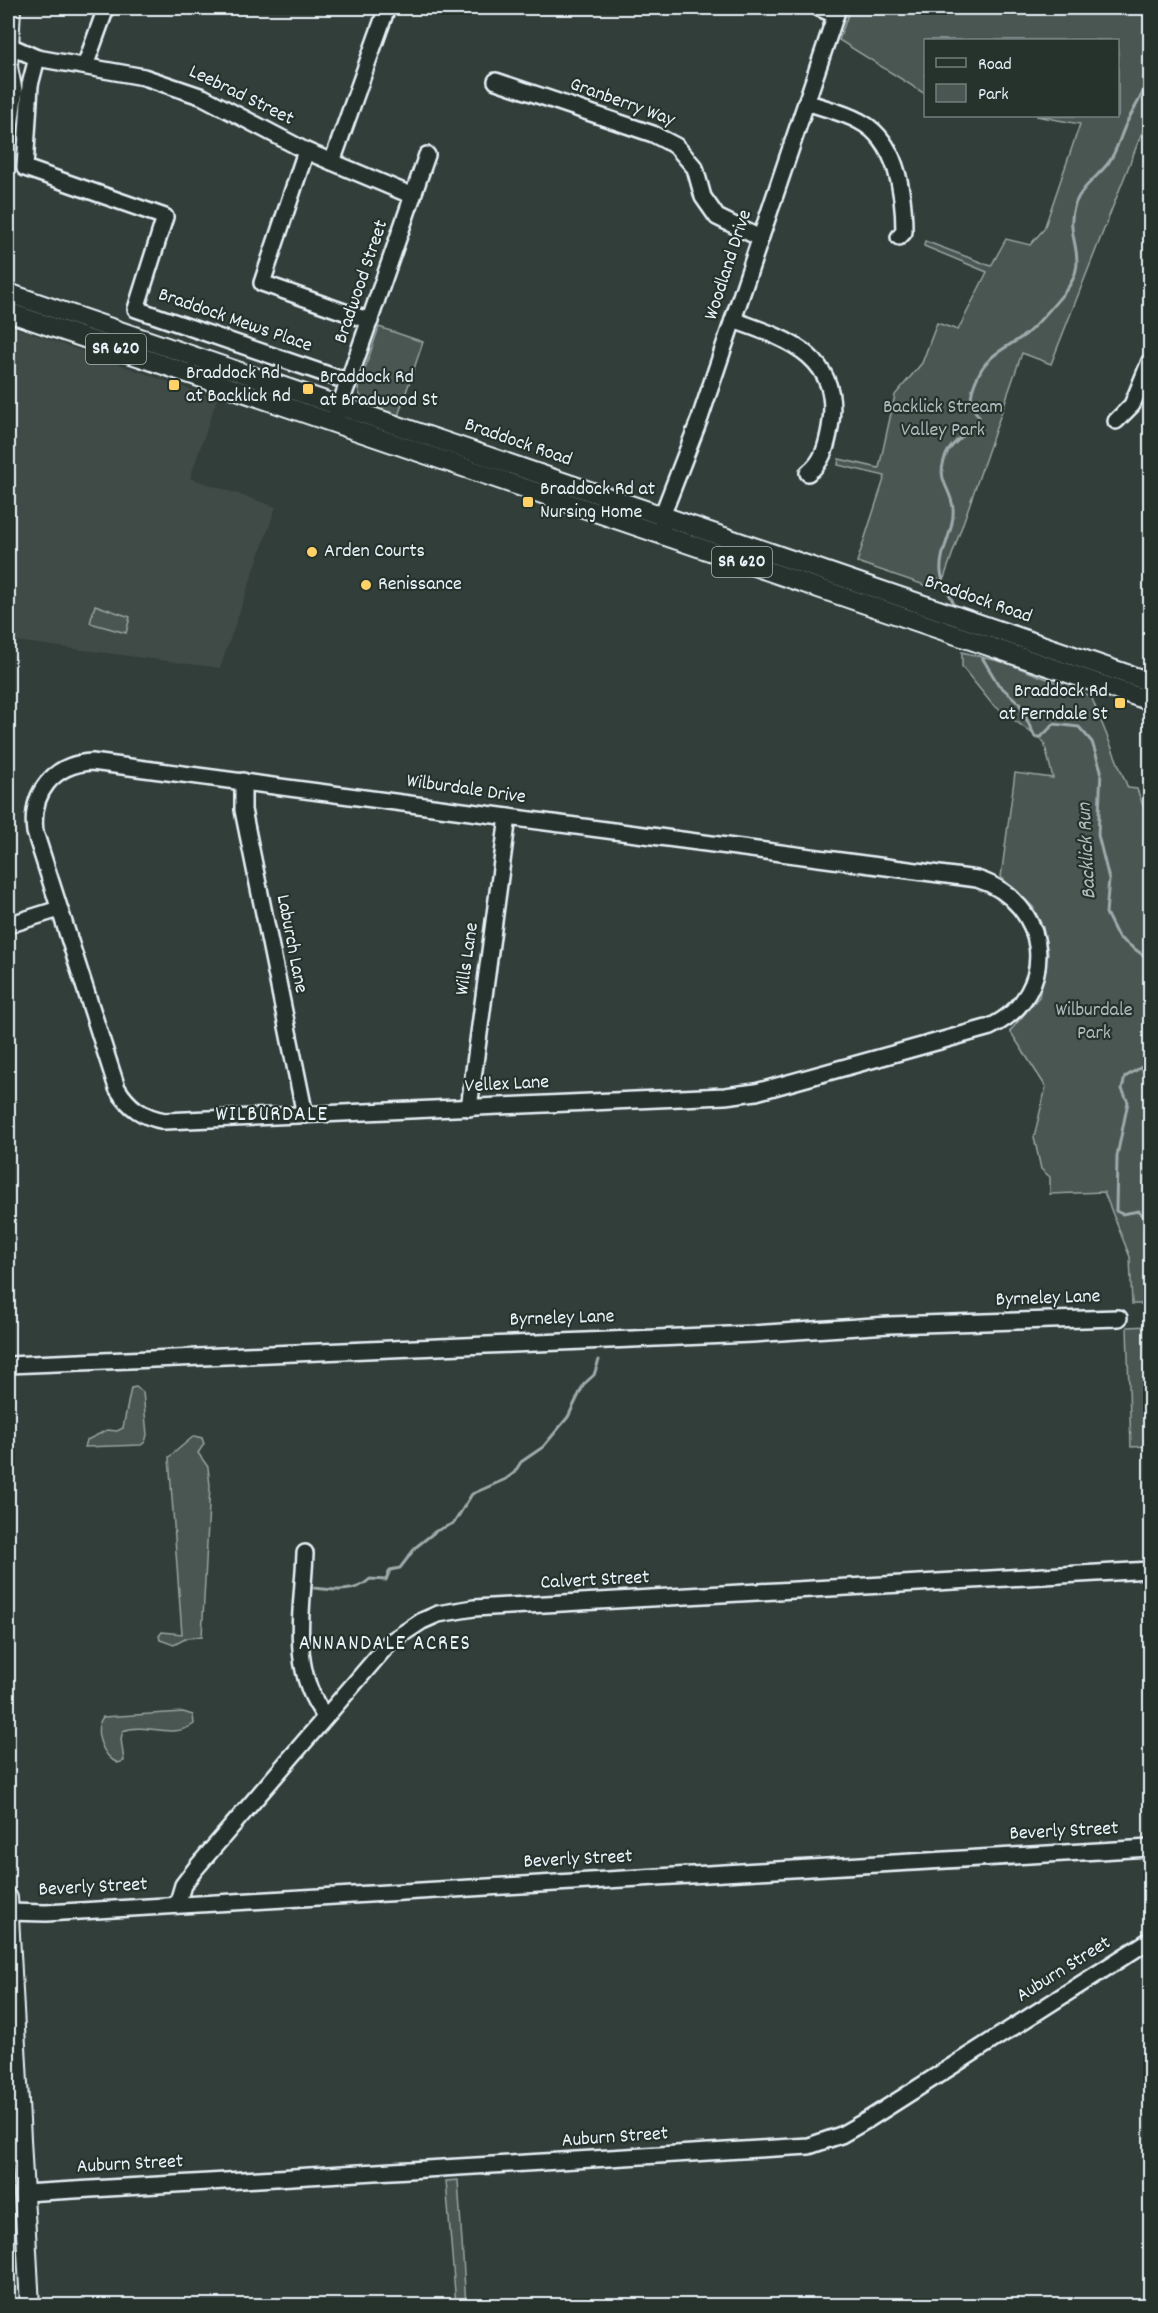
<svg xmlns="http://www.w3.org/2000/svg" width="1158" height="2313" viewBox="0 0 1158 2313" font-family="Dekko,sans-serif">
  <style>
    .built { fill: #3f4b46 }
    .green { fill: #495651; stroke: #98a4a4; stroke-width: 1.5 }
    .lines { fill: none; stroke-linecap: round; stroke-linejoin: round }
    .stream { stroke: #9ea9ab; stroke-width: 3 }
    .minor-casing { stroke: #e8f1f8; stroke-width: 20 }
    .major-casing { stroke: #e8f1f8; stroke-width: 22 }
    .minor { stroke: #26332d; stroke-width: 15 }
    .major { stroke: #26332d; stroke-width: 18 }
    .poi-dot { fill: #ffd166; stroke: #26332d; stroke-width: 2 }
    .labels { text-anchor: middle; dominant-baseline: central; stroke-width: 4.5; stroke-linejoin: round; paint-order: stroke }
    .shield { fill: #26332d; stroke: #aeb8bb; stroke-width: 1.5 }
    .shield-label { font-size: 18px; font-weight: bold; fill: #e8f1f8 }
    .street-label { font-size: 20px; fill: #e8f1f8; stroke: #26332d }
    .poi-label { font-size: 20px; fill: #e8f1f8; stroke: #26332d; text-anchor: start }
    .park-label { font-size: 20px; fill: #b0bbbe; stroke: #26332d }
    .water-label { font-size: 21px; font-style: italic; fill: #b1bbbe; stroke: #26332d }
    .neighbourhood-label { font-size: 21px; letter-spacing: 1.5px; fill: #e8f1f8; stroke: #26332d }
  </style>
  <rect width="100%" height="100%" fill="#323e39"/>
  <filter id="ink" filterUnits="userSpaceOnUse"><feTurbulence type="fractalNoise" baseFrequency=".0167" numOctaves="2"/><feDisplacementMap in="SourceGraphic" scale="12" xChannelSelector="R" yChannelSelector="G"/><feConvolveMatrix kernelMatrix="1 2 1 2 8 2 1 2 1" color-interpolation-filters="sRGB"/></filter>
  <g filter="url(#ink)">
    <polygon class="built" points="8,325 217,399 190,478 276,507 220,668 8,640"/>
    <g class="green">
      <polygon points="1150,8 1150,112 1051,364 1022,353 943,581 937,579 927,586 857,562 885,476 838,465 839,459 879,468 895,395 922,363 937,323 958,330 987,272 924,246 925,241 991,266 1006,239 1030,245 1044,229 1080,124 1036,116 1118,116 1118,40 926,40 925,94 839,40 850,9"/>
      <path d="M379,327L423,342L398,416C381,410 362,408 358,389Z"/>
      <polygon points="95,605 130,617 126,633 90,623"/>
      <polygon points="962,652 1006,663 1091,696 1128,788 1137,789 1150,825 1150,1304 1132,1304 1130,1257 1104,1192 1050,1194 1050,1177 1041,1169 1034,1137 1046,1087 1010,1031 1039,997 1048,953 1043,927 1033,907 1001,877 1015,773 1053,778 1044,742 992,704 962,667"/>
      <polygon points="1150,1326 1150,1446 1131,1447 1127,1327"/>
      <polygon points="136,1387 143,1392 147,1435 145,1442 141,1445 85,1447 87,1440 107,1430 117,1431 123,1428 131,1388"/>
      <polygon points="194,1436 202,1438 204,1444 198,1453 208,1467 210,1486 202,1636 187,1638 174,1645 160,1640 159,1636 162,1632 182,1634 169,1457"/>
      <path d="M183,1712L193,1715L194,1724C172,1740 145,1722 123,1731L121,1739L124,1761L118,1763C103,1757 92,1731 103,1717Z"/>
      <polygon points="458,2180 466,2305 456,2305 446,2181"/>
    </g>
    <g class="lines">
      <g class="stream">
        <polyline points="1150,13 1147,26 1150,49"/>
        <path d="M953,602C949,593 942,582 941,572C939,550 955,531 953,508C951,487 935,481 946,455C953,439 972,433 979,417C977,414 973,409 972,405C968,393 980,368 989,360C999,349 1015,343 1026,334C1040,322 1051,308 1063,294C1094,258 1062,239 1075,204C1082,186 1098,177 1109,162C1117,150 1120,137 1126,124C1135,106 1146,92 1150,71"/>
        <polyline points="983,659 998,684 1019,703 1035,737 1041,737 1054,724 1079,727 1092,742 1101,770 1098,835 1109,879 1106,913 1118,937 1150,960"/>
        <polyline points="1150,1062 1125,1077 1122,1089 1128,1102 1117,1156 1116,1211 1122,1214 1139,1211 1150,1224"/>
        <path d="M314,1588C335,1590 354,1594 370,1579L386,1580L390,1570L400,1568L416,1547L436,1531L454,1523L472,1494L506,1479L514,1473L521,1462L543,1447L568,1417L584,1384L594,1375L599,1360"/>
      </g>
      <defs>
        <g id="minor">
          <polyline points="819,8 835,15"/>
          <polyline points="10,46 37,58 144,77 203,97 306,151 413,196"/>
          <polyline points="37,58 30,85 25,168 165,217 136,309 349,382"/>
          <polyline points="85,66 106,8"/>
          <polyline points="496,81 653,134 676,146 695,168 703,197 717,217 760,238"/>
          <path d="M806,102C823,108 843,112 859,121C897,140 904,193 904,232L899,237"/>
          <polyline points="306,151 262,283 370,321"/>
          <polyline points="332,162 387,8"/>
          <path d="M733,320C787,339 843,356 830,428C827,445 823,462 808,473"/>
          <polyline points="336,417 427,155"/>
          <polyline points="1116,421 1132,405 1150,361"/>
          <polyline points="663,527 662,516 700,418 838,8"/>
          <path d="M92,762L977,879C1050,902 1061,993 990,1027L756,1092L725,1096L165,1121C143,1117 129,1108 117,1088L35,832C30,793 53,764 92,762Z"/>
          <polyline points="243,781 243,810 305,1115"/>
          <polyline points="8,925 59,909"/>
          <polyline points="469,1108 508,817"/>
          <polyline points="8,1365 752,1334 889,1325 1119,1318"/>
          <path d="M305,1553C303,1608 288,1669 325,1716"/>
          <polyline points="177,1905 183,1885 196,1868 390,1642 422,1621 438,1614 474,1608 1150,1570"/>
          <polyline points="8,1912 46,1913 1150,1848"/>
          <polyline points="24,2193 809,2146 841,2135 869,2119 1150,1940"/>
        </g>
        <g id="major">
          <polyline points="8,130 13,93 8,67 11,8"/>
          <polyline points="8,293 1150,682"/>
          <polyline points="8,312 1150,701"/>
          <polyline points="8,1898 30,2306"/>
        </g>
      </defs>
      <use href="#minor" class="minor-casing"/>
      <use href="#major" class="major-casing"/>
      <use href="#minor" class="minor"/>
      <use href="#major" class="major"/>
    </g>
  </g>
  <g class="poi-dot">
    <rect x="168" y="379" width="12" height="12" rx="3"/>
    <rect x="302" y="383" width="12" height="12" rx="3"/>
    <rect x="522" y="496" width="12" height="12" rx="3"/>
    <circle cx="312" cy="552" r="6"/>
    <circle cx="366" cy="585" r="6"/>
    <rect x="1114" y="697" width="12" height="12" rx="3"/>
  </g>
  <g class="labels">
    <g class="shield">
      <rect x="86" y="334" width="60" height="30" rx="4.5"/>
      <rect x="712" y="547" width="60" height="30" rx="4.5"/>
    </g>
    <g class="shield-label">
      <text x="116" y="349">SR 620</text>
      <text x="742" y="562">SR 620</text>
    </g>
    <g class="street-label">
      <text transform="translate(241 96) rotate(26)">Leebrad Street</text>
      <text transform="translate(622 103) rotate(20)">Granberry Way</text>
      <text transform="translate(729 265) rotate(-72)">Woodland Drive</text>
      <text transform="translate(362 282) rotate(-71)">Bradwood Street</text>
      <text transform="translate(235 321) rotate(19)">Braddock Mews Place</text>
      <text transform="translate(518 443) rotate(19)">Braddock Road</text>
      <text transform="translate(978 600) rotate(19)">Braddock Road</text>
      <text transform="translate(466 790) rotate(8)">Wilburdale Drive</text>
      <text transform="translate(291 944) rotate(79)">Laburch Lane</text>
      <text transform="translate(468 959) rotate(-82)">Wills Lane</text>
      <text transform="translate(507 1085) rotate(-3)">Vellex Lane</text>
      <text transform="translate(1048 1299) rotate(-2)">Byrneley Lane</text>
      <text transform="translate(562 1319) rotate(-2)">Byrneley Lane</text>
      <text transform="translate(595 1581) rotate(-3)">Calvert Street</text>
      <text transform="translate(1064 1832) rotate(-3)">Beverly Street</text>
      <text transform="translate(578 1860) rotate(-3)">Beverly Street</text>
      <text transform="translate(93 1888) rotate(-3)">Beverly Street</text>
      <text transform="translate(1064 1970) rotate(-32)">Auburn Street</text>
      <text transform="translate(615 2138) rotate(-4)">Auburn Street</text>
      <text transform="translate(130 2165) rotate(-3)">Auburn Street</text>
    </g>
    <g class="poi-label">
      <text x="186" y="374">Braddock Rd<tspan x="186" dy="23">at Backlick Rd</tspan></text>
      <text x="320" y="378">Braddock Rd<tspan x="320" dy="23">at Bradwood St</tspan></text>
      <text x="540" y="490">Braddock Rd at<tspan x="540" dy="23">Nursing Home</tspan></text>
      <text x="324" y="552">Arden Courts</text>
      <text x="378" y="585">Renissance</text>
      <text x="1108" y="692" text-anchor="end">Braddock Rd<tspan x="1108" dy="23">at Ferndale St</tspan></text>
    </g>
    <g class="park-label">
      <text x="943" y="408">Backlick Stream<tspan x="943" dy="23">Valley Park</tspan></text>
      <text x="1094" y="1011">Wilburdale<tspan x="1094" dy="23">Park</tspan></text>
    </g>
    <g class="water-label">
      <text transform="translate(1088 851) rotate(-93)">Backlick Run</text>
    </g>
    <g class="neighbourhood-label">
      <text x="272" y="1116">WILBURDALE</text>
      <text x="385" y="1645">ANNANDALE ACRES</text>
    </g>
  </g>
  <rect width="1158" height="2313" fill="none" stroke="#26332d" stroke-width="30"/>
  <rect x="15" y="15" width="1128" height="2283" fill="none" stroke="#e8f1f8" stroke-width="2" filter="url(#ink)"/>
  <rect x="924" y="39" width="195" height="78" fill="#26332d" stroke="#747f7e" stroke-width="1.5"/>
  <rect x="936" y="58" width="30" height="9" fill="#26332d" stroke="#747f7e" stroke-width="1.5"/>
  <text x="978" y="69" font-size="18" fill="#e8f1f8">Road</text>
  <rect x="936" y="84" width="30" height="18" fill="#495651" stroke="#747f7e" stroke-width="1.5"/>
  <text x="978" y="99" font-size="18" fill="#e8f1f8">Park</text>
</svg>
